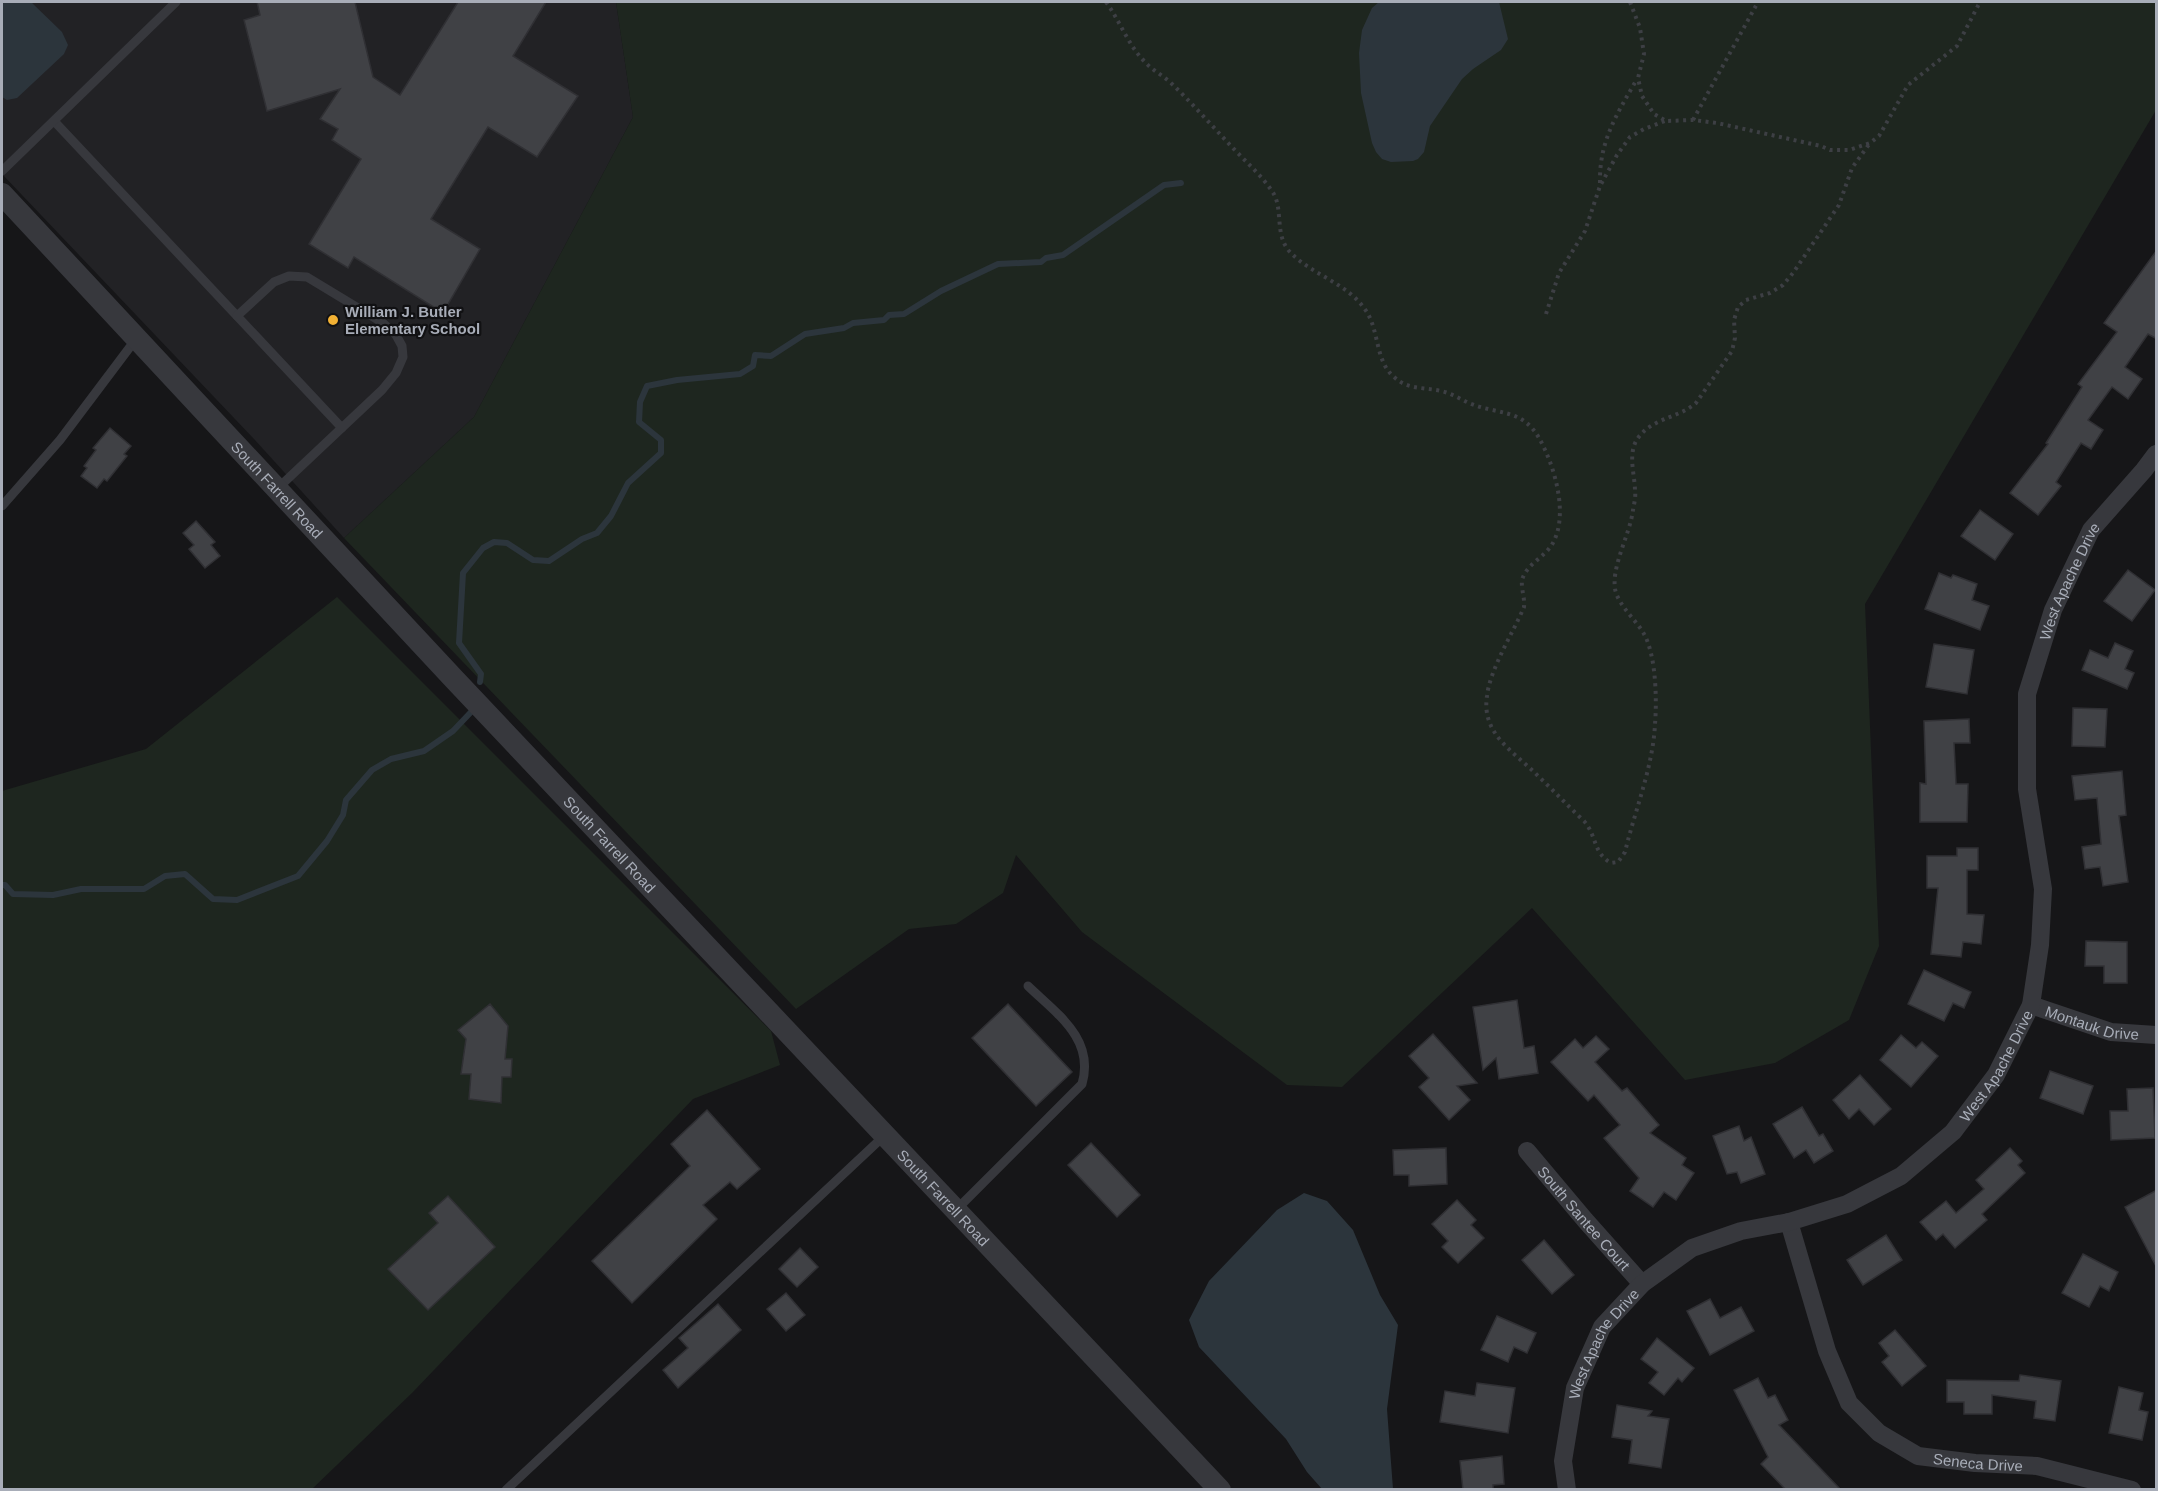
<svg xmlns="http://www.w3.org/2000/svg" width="2158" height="1491" viewBox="0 0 2158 1491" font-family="Helvetica,sans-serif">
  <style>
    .built { fill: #222225 }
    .green { fill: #1e261f }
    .water { fill: #2c353c }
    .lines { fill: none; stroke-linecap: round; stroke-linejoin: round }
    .stream { stroke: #2c353c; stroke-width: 6 }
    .building { fill: #404145; stroke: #303034; stroke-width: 1.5 }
    .path { stroke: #3d3f44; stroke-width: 4; stroke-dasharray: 3 4.5; stroke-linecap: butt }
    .service { stroke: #37383d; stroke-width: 9 }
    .minor { stroke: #37383d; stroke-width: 18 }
    .tertiary { stroke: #37383d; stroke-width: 22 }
    .poi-dot { fill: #f2b134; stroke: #111113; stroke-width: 2 }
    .labels { text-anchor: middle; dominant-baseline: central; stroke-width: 4.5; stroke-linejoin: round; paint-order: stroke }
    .poi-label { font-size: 15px; font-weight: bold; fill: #a8adb8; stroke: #111113; text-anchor: start }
    .street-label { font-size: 15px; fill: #a8adb8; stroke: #111113 }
  </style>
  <rect width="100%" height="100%" fill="#161618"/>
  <polygon class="built" points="2,2 616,2 633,117 474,417 344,538 254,439 2,174"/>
  <g class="green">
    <polygon points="616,2 2156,2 2156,110 1865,604 1879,946 1849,1020 1775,1063 1685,1080 1532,908 1342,1087 1287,1085 1082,932 1016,855 1003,893 956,924 909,929 796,1009 344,538 474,417 633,117"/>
    <polygon points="337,597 771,1031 780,1065 693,1099 412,1393 312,1489 2,1490 2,791 146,749"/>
  </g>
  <g class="water">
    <polygon points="2,2 31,2 62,32 68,45 64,54 17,98 7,100 2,97"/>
    <polygon points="1379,2 1499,2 1508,39 1501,50 1473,69 1462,79 1430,126 1424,152 1418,159 1413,161 1391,162 1382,159 1376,152 1372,143 1361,93 1359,53 1362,30 1372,8"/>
    <polygon points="1304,1193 1327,1201 1353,1230 1380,1295 1398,1325 1387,1409 1393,1489 1322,1489 1307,1472 1286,1439 1199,1347 1189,1320 1209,1281 1277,1210"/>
  </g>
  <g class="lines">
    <g class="stream">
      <polyline points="480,682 481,674 459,643 463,573 483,548 494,542 507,543 533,560 549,561 582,539 597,533 611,516 628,483 661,453 661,440 639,422 640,402 647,386 677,380 740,374 753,366 755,355 771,356 805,334 844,328 853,323 884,320 889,315 904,314 941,291 998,264 1041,262 1046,258 1063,255 1164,185 1181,183"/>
      <polyline points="2,885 5,885 13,894 53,895 81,889 144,889 165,876 185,874 213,899 237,900 298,876 327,841 343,815 346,800 372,770 391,759 424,751 453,731 472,711"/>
    </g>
  </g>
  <g class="building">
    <polygon points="257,2 355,2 373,77 400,95 458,2 546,2 513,56 578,96 537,157 488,127 431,219 480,249 443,313 354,257 348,268 309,244 361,159 332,140 338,129 320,119 340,89 267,111 244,20 260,15"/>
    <polygon points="2157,250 2157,339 2148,334 2125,367 2142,379 2128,399 2112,387 2088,420 2103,430 2091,449 2081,443 2056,482 2061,486 2038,515 2010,493 2048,444 2046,443 2082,387 2078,384 2117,332 2104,323"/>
    <polygon points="110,428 131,446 124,454 127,456 107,481 104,479 97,488 81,476 87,468 84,466 96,450 93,448"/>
    <polygon points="1980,510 2013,534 1995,560 1961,536"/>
    <polygon points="196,521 215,542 211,545 220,556 205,568 189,549 194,545 183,533"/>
    <polygon points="2128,570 2155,590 2132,621 2104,601"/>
    <polygon points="1939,573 1951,578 1953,575 1977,584 1972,600 1989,606 1980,630 1925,609"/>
    <polygon points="2115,643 2133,651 2125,669 2134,673 2127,689 2082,670 2090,650 2108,658"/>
    <polygon points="1934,644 1974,650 1967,694 1926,687"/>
    <polygon points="2073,708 2107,709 2105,747 2072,746"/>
    <polygon points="1969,719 1970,743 1954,743 1956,784 1968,784 1967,822 1920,822 1920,783 1926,784 1924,721"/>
    <polygon points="2122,771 2126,815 2119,816 2128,882 2103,886 2100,867 2085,869 2082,847 2101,844 2097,798 2075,800 2072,776"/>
    <polygon points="1957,848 1978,848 1978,870 1967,870 1967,914 1984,915 1981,944 1963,942 1961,957 1931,954 1938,888 1927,888 1927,856 1957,856"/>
    <polygon points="2086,941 2127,942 2127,983 2104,983 2104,966 2085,966"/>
    <polygon points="1924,970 1971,992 1964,1008 1953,1003 1944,1021 1908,1004"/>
    <polygon points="1517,1000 1524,1048 1534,1046 1538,1073 1499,1079 1496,1058 1483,1070 1473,1007"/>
    <polygon points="490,1004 508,1026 505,1059 512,1059 511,1077 502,1077 501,1103 469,1099 471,1074 461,1074 466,1039 458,1030"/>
    <polygon points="1008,1004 1072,1072 1036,1106 972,1038"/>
    <polygon points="1433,1034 1477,1083 1457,1086 1470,1100 1449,1120 1419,1087 1429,1078 1409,1056"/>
    <polygon points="1901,1035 1916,1048 1922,1042 1938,1056 1911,1087 1880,1060"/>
    <polygon points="1596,1036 1609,1049 1595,1062 1622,1091 1627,1088 1659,1125 1650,1133 1686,1158 1682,1165 1694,1173 1676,1200 1664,1192 1653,1207 1630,1191 1639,1178 1604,1138 1620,1125 1594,1095 1588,1101 1551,1062 1575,1039 1583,1048"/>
    <polygon points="2050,1071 2093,1086 2083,1114 2040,1098"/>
    <polygon points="1860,1075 1891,1109 1874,1125 1859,1109 1849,1119 1833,1100"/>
    <polygon points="2153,1088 2155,1138 2111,1140 2110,1111 2128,1111 2127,1089"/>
    <polygon points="1802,1107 1819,1136 1823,1134 1833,1151 1814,1163 1806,1150 1794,1158 1773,1124"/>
    <polygon points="707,1110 760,1169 737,1189 730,1182 703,1205 717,1219 632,1303 592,1261 690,1166 671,1144"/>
    <polygon points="1739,1126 1744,1141 1751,1137 1765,1174 1741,1183 1737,1172 1727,1174 1713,1136"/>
    <polygon points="1091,1143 1140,1195 1117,1217 1068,1165"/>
    <polygon points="1446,1148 1447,1184 1409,1186 1409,1175 1394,1175 1393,1150"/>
    <polygon points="2010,1148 2022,1161 2018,1165 2025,1173 1982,1214 1987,1220 1955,1248 1943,1234 1936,1240 1920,1222 1946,1201 1956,1213 1984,1189 1976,1180"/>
    <polygon points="2157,1190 2157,1268 2125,1207"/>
    <polygon points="448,1196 495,1247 428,1310 388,1269 438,1223 429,1213"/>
    <polygon points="1457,1200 1476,1220 1471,1225 1484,1238 1458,1263 1442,1247 1448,1241 1432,1224"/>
    <polygon points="1886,1235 1902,1260 1863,1285 1847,1260"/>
    <polygon points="1544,1240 1574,1275 1552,1294 1522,1260"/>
    <polygon points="800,1248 818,1267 797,1287 779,1269"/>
    <polygon points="2083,1254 2118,1272 2109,1291 2100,1286 2089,1307 2062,1293"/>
    <polygon points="786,1293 805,1315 786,1331 767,1309"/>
    <polygon points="1710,1299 1720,1318 1741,1307 1754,1331 1710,1355 1687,1311"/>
    <polygon points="718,1304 741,1330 678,1388 663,1370 688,1348 679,1338"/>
    <polygon points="1497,1316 1536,1333 1527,1353 1514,1347 1508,1362 1481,1350"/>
    <polygon points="1895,1330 1926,1366 1902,1386 1882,1362 1889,1356 1879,1343"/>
    <polygon points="1657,1338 1694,1368 1682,1382 1678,1378 1664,1395 1649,1383 1658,1372 1641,1359"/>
    <polygon points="2020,1375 2061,1381 2055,1421 2034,1418 2036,1401 1992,1395 1992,1414 1964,1414 1964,1402 1947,1402 1947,1380 2019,1381"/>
    <polygon points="1758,1378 1768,1398 1775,1395 1788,1420 1779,1425 1841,1490 1786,1490 1761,1464 1768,1457 1734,1390"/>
    <polygon points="1477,1383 1515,1388 1508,1433 1440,1422 1445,1391 1475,1396"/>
    <polygon points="2119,1387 2143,1393 2139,1410 2148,1412 2142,1440 2109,1433"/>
    <polygon points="1617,1405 1652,1411 1648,1416 1669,1419 1661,1468 1629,1463 1632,1440 1612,1437"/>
    <polygon points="1502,1456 1504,1484 1493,1485 1493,1490 1463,1490 1460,1461"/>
  </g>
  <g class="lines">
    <g class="path">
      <path d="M1106,2C1120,21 1128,45 1145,62C1152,70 1162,75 1170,82C1192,103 1212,126 1232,147C1246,162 1261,175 1272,191C1284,208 1274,233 1289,251C1310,274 1345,282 1364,308C1380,328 1374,360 1394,377C1408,390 1424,387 1441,391C1451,393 1460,399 1469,403C1497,415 1522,408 1539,438C1555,466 1570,518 1551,546C1543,558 1526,565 1522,580C1521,589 1525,598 1524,607C1513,633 1490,669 1487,696C1481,735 1515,752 1538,776C1554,791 1568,806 1584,821C1597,836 1593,853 1611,863L1618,862L1625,852C1635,810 1653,767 1655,724C1657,700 1656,655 1644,634C1636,620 1622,609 1616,593C1609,570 1630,535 1633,510C1634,504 1636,497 1635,491C1635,475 1627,453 1638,438C1652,418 1679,418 1696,403L1732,351L1735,338L1734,320L1738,307L1746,300L1770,293L1783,285L1793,273L1839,205L1852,168L1870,143"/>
      <polyline points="1630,2 1640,28 1644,54 1638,78 1642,96 1654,114 1666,121 1693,120 1717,123 1821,146 1830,150 1849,150 1870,143 1879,136 1908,85 1957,46 1980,2"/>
      <polyline points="1693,120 1758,2"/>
      <path d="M1600,183C1599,141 1617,114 1637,79"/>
      <polyline points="1546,314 1559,273 1585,231 1600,186 1617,155 1630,137 1644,129 1665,121"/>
    </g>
    <g class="service">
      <polyline points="54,121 237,316"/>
      <polyline points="2,171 176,2"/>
      <polyline points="278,488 382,390 396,373 403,357 402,346 396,335 383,323 307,277 289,276 274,282 237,316 342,428"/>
      <polyline points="2,506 60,440 136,339"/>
      <path d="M956,1210L1082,1084C1095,1039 1057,1014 1028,986"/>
      <polyline points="506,1490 884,1136"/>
    </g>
    <g class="minor">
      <path id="s1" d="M2031,1005L2111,1032L2156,1035"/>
      <path id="s2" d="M1527,1151L1585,1220L1642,1284"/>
      <path id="s3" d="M1789,1222L1827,1351L1849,1403L1879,1433L1918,1456L1975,1463L2037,1466L2132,1490"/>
      <path id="s4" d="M1567,1490L1563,1461L1575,1388L1602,1327L1642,1284L1692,1248L1741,1231L1789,1222L1847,1204L1901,1176L1953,1132L1996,1075L2031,1005L2040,945L2043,889L2027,789V694L2053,610L2091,530L2144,470L2156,454"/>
    </g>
    <path class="tertiary" id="s5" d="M2,194L454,679L1220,1490"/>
  </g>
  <circle class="poi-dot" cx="333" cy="320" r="6"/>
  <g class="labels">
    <g class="poi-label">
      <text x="345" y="311">William J. Butler<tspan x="345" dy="17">Elementary School</tspan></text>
    </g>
    <g class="street-label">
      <text stroke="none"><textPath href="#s5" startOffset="404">South Farrell Road</textPath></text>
      <text stroke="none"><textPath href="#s4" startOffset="1164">West Apache Drive</textPath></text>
      <text stroke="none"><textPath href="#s5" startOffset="890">South Farrell Road</textPath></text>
      <text stroke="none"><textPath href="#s1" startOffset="64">Montauk Drive</textPath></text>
      <text stroke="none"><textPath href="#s4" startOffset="660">West Apache Drive</textPath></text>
      <text stroke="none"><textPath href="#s5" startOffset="1376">South Farrell Road</textPath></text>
      <text stroke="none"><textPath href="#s2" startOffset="88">South Santee Court</textPath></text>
      <text stroke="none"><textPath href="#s4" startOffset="156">West Apache Drive</textPath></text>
      <text stroke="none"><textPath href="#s3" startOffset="339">Seneca Drive</textPath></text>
    </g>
  </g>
  <rect width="2158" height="1491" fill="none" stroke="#a8adb8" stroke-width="6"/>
</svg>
